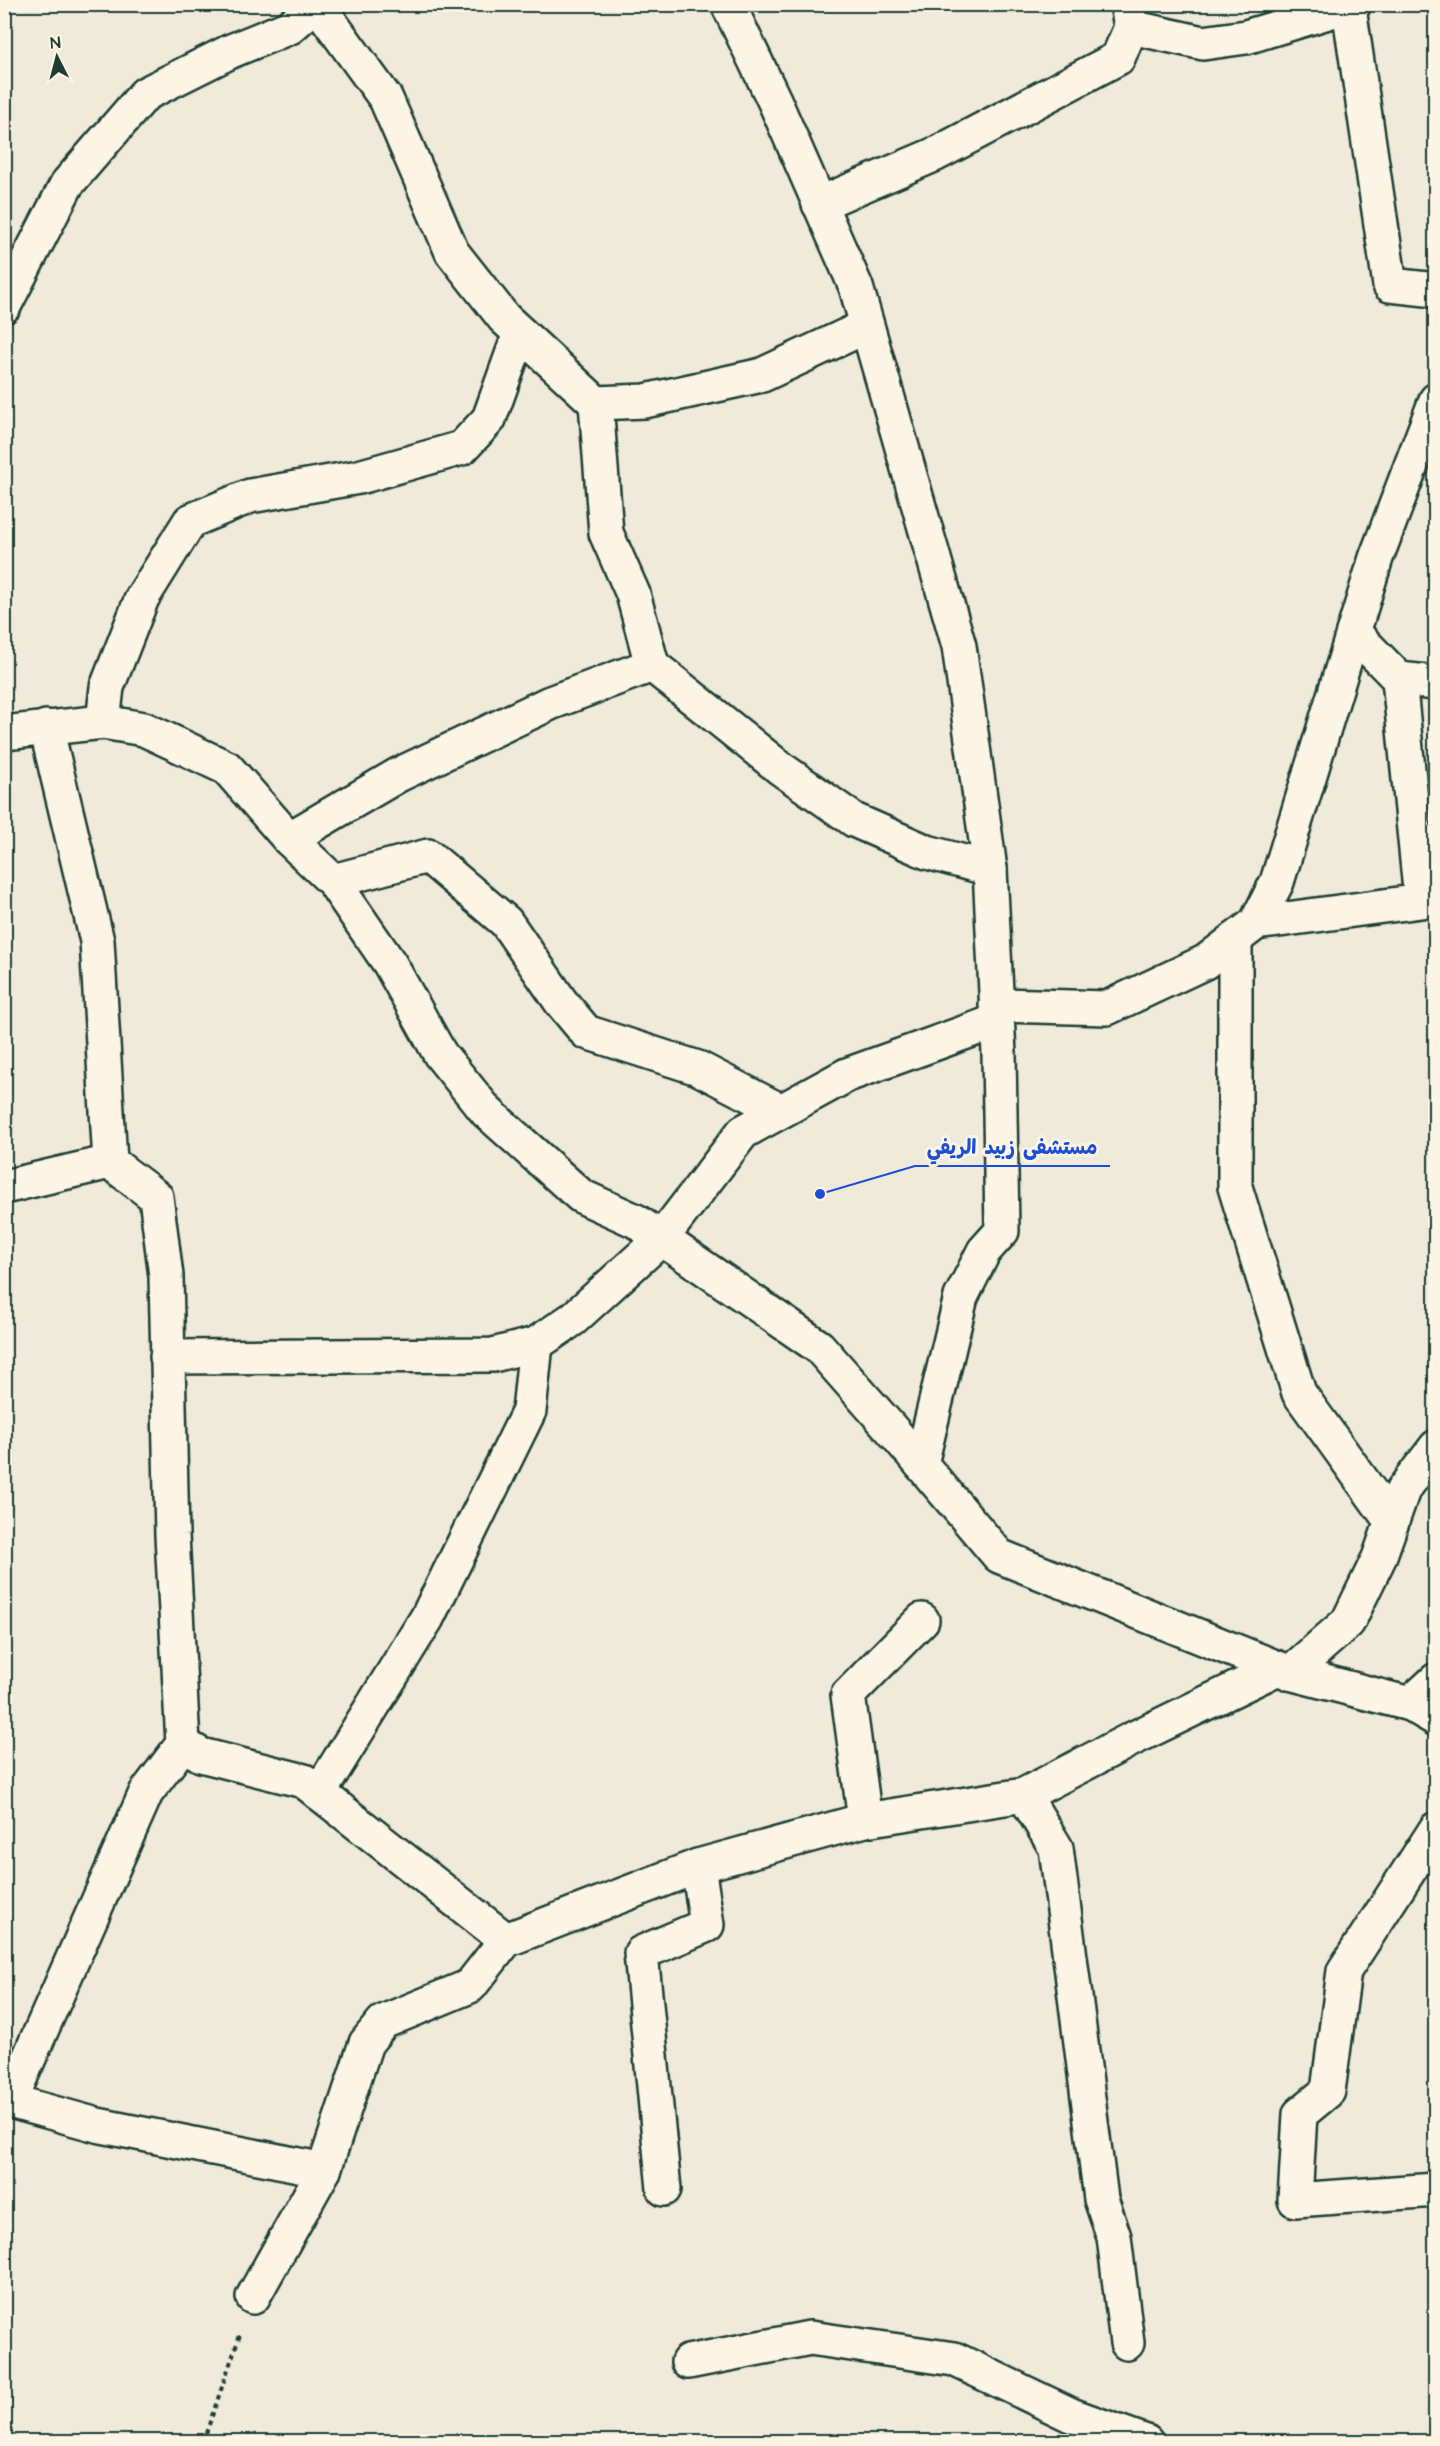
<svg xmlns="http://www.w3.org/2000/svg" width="1440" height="2446" viewBox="0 0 1440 2446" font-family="'Architects Daughter','Playpen Sans Arabic',sans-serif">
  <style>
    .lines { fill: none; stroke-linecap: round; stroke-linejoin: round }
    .minor-casing { stroke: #1f3d34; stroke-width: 38 }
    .path { stroke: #1f3d34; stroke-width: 4; stroke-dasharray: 4.5 4.5; stroke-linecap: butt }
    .minor { stroke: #fcf5e5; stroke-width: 33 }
    .leader { fill: none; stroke: #1d4ed8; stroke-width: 2 }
    .callout-dot { fill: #1d4ed8; stroke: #fcf5e5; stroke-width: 2 }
    .callout-label { font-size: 20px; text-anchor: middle; font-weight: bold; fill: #1d4ed8; stroke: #fcf5e5; stroke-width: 6; stroke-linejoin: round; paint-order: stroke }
  </style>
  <rect width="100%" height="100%" fill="#efeada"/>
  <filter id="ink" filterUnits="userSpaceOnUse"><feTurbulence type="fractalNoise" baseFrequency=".0167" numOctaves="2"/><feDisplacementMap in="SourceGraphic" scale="12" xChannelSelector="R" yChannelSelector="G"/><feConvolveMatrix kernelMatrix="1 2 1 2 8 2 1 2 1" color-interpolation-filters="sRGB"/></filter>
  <g filter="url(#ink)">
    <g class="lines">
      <defs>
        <g id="minor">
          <polyline points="317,4 386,99 452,252 504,318 596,403 645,401 762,375 867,326"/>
          <polyline points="728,4 775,102 856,287 959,646 990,869 999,1054 1002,1231 984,1251 961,1297 921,1464"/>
          <polyline points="1349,8 1390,285 1436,290"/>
          <polyline points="1131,27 1203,43 1246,37 1354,4"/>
          <polyline points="819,204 936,154 1118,58 1131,27 1127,4"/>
          <polyline points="4,306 67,184 145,94 231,51 290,27 316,4"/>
          <polyline points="596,403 606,533 633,594 652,665"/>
          <polyline points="1353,632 1399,679 1421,900"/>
          <polyline points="1399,679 1436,683"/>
          <polyline points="103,722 107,687 142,598 190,521 250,496 359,477 462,448 489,419 520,333"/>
          <polyline points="4,733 103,722 144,729 227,768 289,839 333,881 390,964 440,1054 487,1112 581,1196 636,1221 819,1347 893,1431 999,1556 1290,1673 1410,1704 1436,1719"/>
          <polyline points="289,839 398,775 550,703 652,665 780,768 854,820 927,852 990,869"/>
          <polyline points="333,881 428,856 506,922 561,1002 586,1032 698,1068 781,1111"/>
          <polyline points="1256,923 1436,899"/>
          <polyline points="1235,939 1235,1187 1299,1393 1392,1522"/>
          <polyline points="996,1005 1107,1008 1205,962 1256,923 1277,882 1376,558 1436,400"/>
          <polyline points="4,1187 110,1162 97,941 46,727"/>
          <polyline points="167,1357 493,1355 536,1344 573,1319 661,1239 743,1132 847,1075 997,1021"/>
          <polyline points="1290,1673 1348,1622 1379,1558 1403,1490 1436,1447"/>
          <polyline points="1410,1704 1436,1680"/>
          <polyline points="183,1744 201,1755 304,1781 506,1940"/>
          <polyline points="319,1793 427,1618 529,1411 536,1344"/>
          <polyline points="1024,1795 1056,1848 1101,2199 1114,2237 1127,2343"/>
          <polyline points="865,1820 848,1695 922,1620"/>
          <polyline points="1436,1829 1344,1971 1328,2091 1300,2114 1295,2200 1436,2190"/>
          <polyline points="4,2097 10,2101 97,2125 324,2170"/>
          <polyline points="10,2101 146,1793 183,1744 172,1535 166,1276 156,1197 110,1162"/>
          <polyline points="664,2189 641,1953 707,1925 698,1866"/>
          <polyline points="253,2297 324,2170 366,2043 383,2022 470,1986 506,1940 698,1866 865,1820 1024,1795 1130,1740 1278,1668"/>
          <polyline points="688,2362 810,2338 954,2359 1071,2415 1146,2442"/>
        </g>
      </defs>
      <use href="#minor" class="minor-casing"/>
      <polyline class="path" points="203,2442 241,2332"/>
      <use href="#minor" class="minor"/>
    </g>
  </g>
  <path class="leader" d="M820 1194L915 1166H1110"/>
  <circle class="callout-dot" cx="820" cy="1194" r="6"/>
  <g class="callout-label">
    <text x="1012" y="1154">مستشفى زبيد الريفي</text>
  </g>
  <rect width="1440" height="2446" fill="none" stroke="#fcf5e5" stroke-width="24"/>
  <rect x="12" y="12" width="1416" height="2422" fill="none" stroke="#1f3d34" stroke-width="2" filter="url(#ink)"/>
  <g transform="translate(57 57) rotate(354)" stroke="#fcf5e5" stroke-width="4.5" paint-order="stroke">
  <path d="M0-4.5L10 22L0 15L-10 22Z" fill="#1f3d34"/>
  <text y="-9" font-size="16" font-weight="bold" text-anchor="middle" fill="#1f3d34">N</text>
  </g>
</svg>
